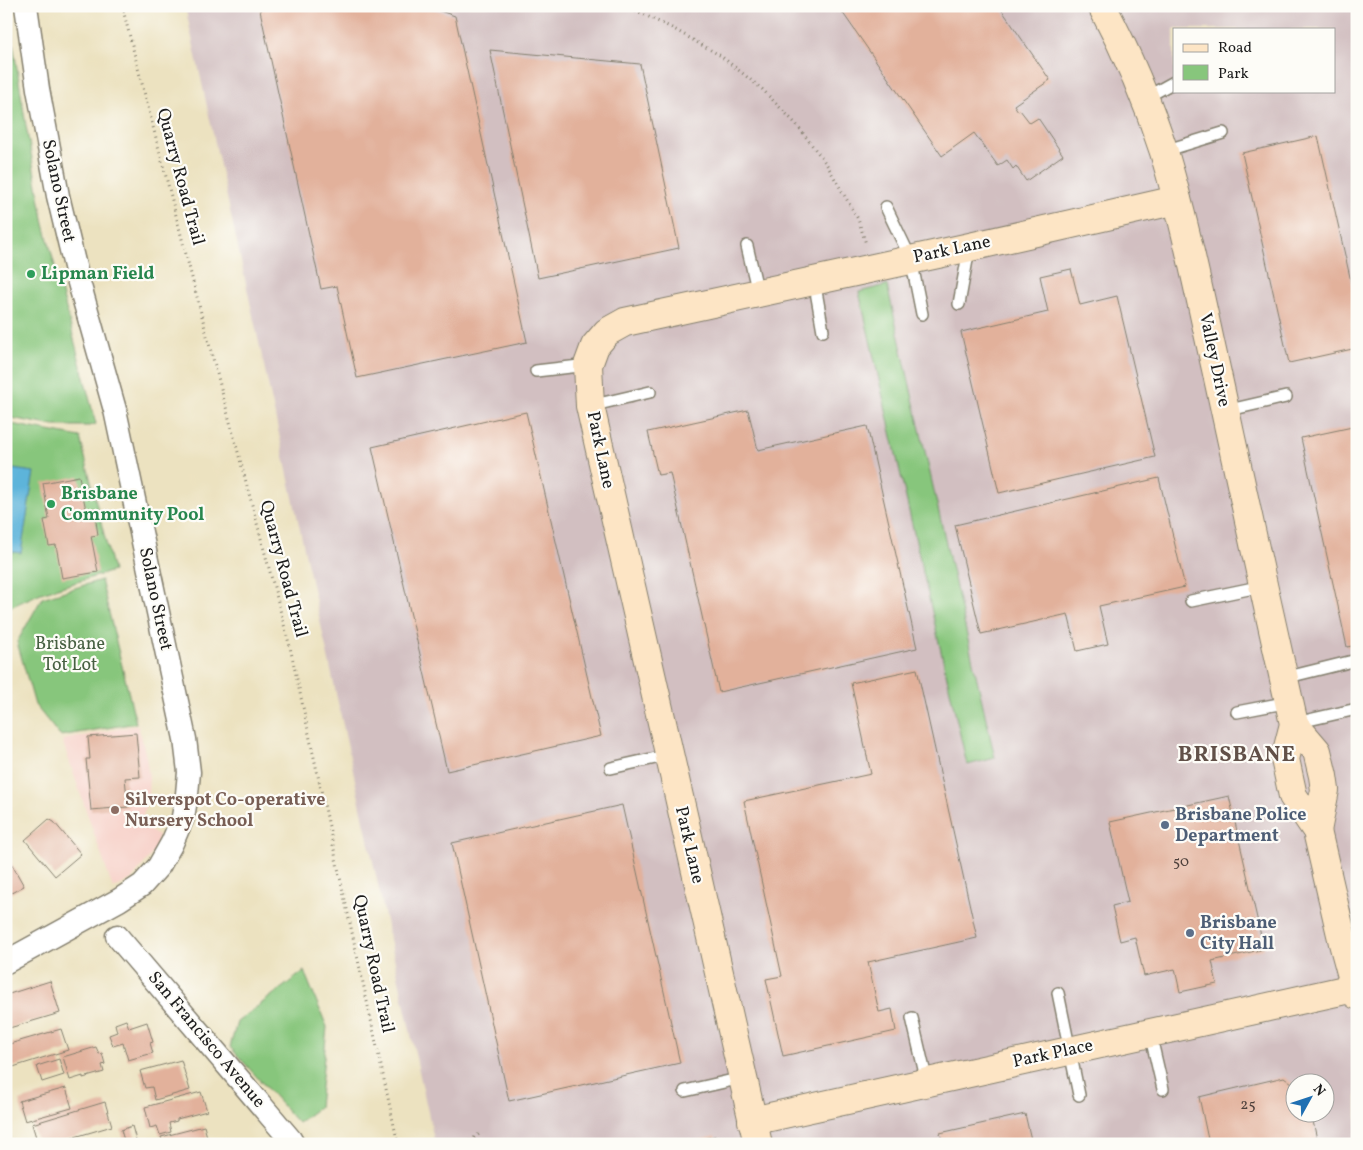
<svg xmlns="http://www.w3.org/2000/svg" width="1363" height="1150" viewBox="0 0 1363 1150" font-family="Vollkorn,serif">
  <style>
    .built { fill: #f7d1c9 }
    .industrial { fill: #d2bfc1; fill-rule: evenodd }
    .green { fill: #87c67c; stroke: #52714c }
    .water { fill: #5db4da; stroke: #3c687b }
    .building { fill: #e2b19b }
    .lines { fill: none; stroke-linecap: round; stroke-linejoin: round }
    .lane-casing { stroke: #847f6e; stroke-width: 14 }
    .street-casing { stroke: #847f6e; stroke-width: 25 }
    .secondary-casing { stroke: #847f6e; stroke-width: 30 }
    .path { stroke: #847f6e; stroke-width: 3; stroke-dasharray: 1 4; stroke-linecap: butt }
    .lane { stroke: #fff; stroke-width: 11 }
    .street { stroke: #fff; stroke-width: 22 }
    .secondary { stroke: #fde5c5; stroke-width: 28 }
    .leisure-dot { fill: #2e9e5b; stroke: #fdfcf7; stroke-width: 2 }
    .education-dot { fill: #8d6e63; stroke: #fdfcf7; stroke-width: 2 }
    .service-dot { fill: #5c6f8a; stroke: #fdfcf7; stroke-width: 2 }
    .labels { text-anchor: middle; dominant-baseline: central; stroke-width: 4.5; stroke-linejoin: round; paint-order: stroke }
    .number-label { font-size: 15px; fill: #4e413c }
    .street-label { font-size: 18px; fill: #1c1c1c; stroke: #fdfcf7 }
    .leisure-label { font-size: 18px; font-weight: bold; fill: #27864d; stroke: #fdfcf7; text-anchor: start }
    .park-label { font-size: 18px; fill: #476042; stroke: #fdfcf7 }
    .education-label { font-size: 18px; font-weight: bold; fill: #785e54; stroke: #fdfcf7; text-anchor: start }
    .service-label { font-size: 18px; font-weight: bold; fill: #4e5e75; stroke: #fdfcf7; text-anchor: start }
    .district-label { font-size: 22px; font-weight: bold; letter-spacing: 1px; fill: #615048; stroke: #fdfcf7 }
  </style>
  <rect width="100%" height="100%" fill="#fdfcf7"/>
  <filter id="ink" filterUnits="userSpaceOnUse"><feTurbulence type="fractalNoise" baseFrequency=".02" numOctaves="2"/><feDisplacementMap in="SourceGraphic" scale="10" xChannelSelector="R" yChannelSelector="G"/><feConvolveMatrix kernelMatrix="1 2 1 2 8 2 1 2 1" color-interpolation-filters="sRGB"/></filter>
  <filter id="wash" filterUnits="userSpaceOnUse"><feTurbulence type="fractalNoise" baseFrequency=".0096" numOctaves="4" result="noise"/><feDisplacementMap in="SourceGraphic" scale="20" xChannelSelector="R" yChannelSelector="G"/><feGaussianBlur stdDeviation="1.12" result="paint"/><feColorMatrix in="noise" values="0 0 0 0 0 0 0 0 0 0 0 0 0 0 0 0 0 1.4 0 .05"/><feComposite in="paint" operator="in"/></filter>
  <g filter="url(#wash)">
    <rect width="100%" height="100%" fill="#ece2c0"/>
    <polygon class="built" points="138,725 146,756 149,777 148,795 141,825 159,836 155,850 132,879 113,889 62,740"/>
    <path class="industrial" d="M185,6H1357V1144H435ZM1174,29H1334V91H1174ZM1296,1082H1326V1112H1296Z"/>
    <g class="green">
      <polygon points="6,26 11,30 26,126 44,224 96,424 90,426 54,426 6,417"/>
      <polygon points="887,285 995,758 967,765 859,292"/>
      <polygon points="6,423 80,437 113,571 41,593 6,609"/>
      <polygon points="101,580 136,723 60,736 35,705 17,642 42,598"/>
      <polygon points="304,971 327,1027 319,1107 298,1123 230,1047 237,1022"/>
    </g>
    <polygon class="water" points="6,468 34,472 21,553 6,551"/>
    <g id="blocks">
      <g class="building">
        <polygon points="259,6 425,6 455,16 527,342 357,378 337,286 321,289"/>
        <polygon points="838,6 999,6 1050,80 1014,105 1018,111 1020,110 1030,123 1038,118 1063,155 1026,181 1016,166 1013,169 1007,160 998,166 974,133 942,156"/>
        <polygon points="490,50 640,64 679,248 538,278"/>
        <polygon points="1318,136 1357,308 1357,348 1289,363 1242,153"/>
        <polygon points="1071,269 1080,305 1117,296 1155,457 999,493 961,332 1048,312 1040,276"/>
        <polygon points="748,410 758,450 867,426 917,648 719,692 670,473 658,475 648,432"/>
        <polygon points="526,412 601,736 447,771 372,447"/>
        <polygon points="1357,426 1357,645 1347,647 1301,438"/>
        <polygon points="79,476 86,510 94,508 98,535 91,536 98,572 62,578 56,545 49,546 44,520 49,519 43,483"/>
        <polygon points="1159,478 1185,587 1099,606 1108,644 1077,651 1068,614 981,634 955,525"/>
        <polygon points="917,669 977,938 868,962 879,1012 892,1009 896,1031 783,1056 766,979 782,976 744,801 871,774 851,683"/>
        <polygon points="136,733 140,777 125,778 128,807 91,810 86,759 90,759 88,737"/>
        <polygon points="1229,796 1264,949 1212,961 1217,984 1180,992 1175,969 1144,976 1135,937 1120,941 1112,906 1128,902 1110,822"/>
        <polygon points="622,805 680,1063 509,1101 452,843"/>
        <polygon points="49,819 54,822 81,854 55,876 25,840"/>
        <polygon points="6,854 24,886 6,896"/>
        <polygon points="50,981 60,1013 6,1029 6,995"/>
        <polygon points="126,1020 129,1028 147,1022 153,1042 150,1043 153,1053 128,1060 123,1043 113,1046 109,1035 117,1032 115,1024"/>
        <polygon points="61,1029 68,1050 13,1067 6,1045"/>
        <polygon points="96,1047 99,1054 102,1053 105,1064 102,1065 104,1072 83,1078 83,1076 70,1080 63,1057"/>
        <polygon points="59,1059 64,1075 42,1082 37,1066"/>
        <polygon points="181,1060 190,1090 155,1100 152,1087 145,1088 140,1071"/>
        <polygon points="1284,1077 1296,1086 1296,1112 1311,1112 1318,1144 1209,1144 1199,1097"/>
        <polygon points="66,1088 72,1108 25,1121 19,1101"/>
        <polygon points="201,1092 207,1111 177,1119 177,1121 169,1123 171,1132 160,1135 157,1126 150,1128 145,1107"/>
        <polygon points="105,1102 112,1126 51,1144 38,1144 32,1124"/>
        <polygon points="1025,1114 1032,1144 943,1144 940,1133"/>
        <polygon points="132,1126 137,1144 125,1144 121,1130"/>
        <polygon points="204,1126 209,1144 163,1144 161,1137"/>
        <polygon points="715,1136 717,1144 687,1144 687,1143"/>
      </g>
    </g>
  </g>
  <g filter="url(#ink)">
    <use href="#blocks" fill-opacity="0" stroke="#847f6e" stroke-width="1"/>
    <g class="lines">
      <defs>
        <g id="lane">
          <polyline points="1145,98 1174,82"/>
          <polyline points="1164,151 1223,133"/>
          <polyline points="886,207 911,259 922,314"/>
          <polyline points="747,246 758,293"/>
          <polyline points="814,280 823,331"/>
          <polyline points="959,304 969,249"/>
          <polyline points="536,371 588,365"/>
          <polyline points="590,406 650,392"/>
          <polyline points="1225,411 1286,397"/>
          <polyline points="1191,601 1263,586"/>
          <polyline points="1284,678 1357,660"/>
          <polyline points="1237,712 1289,702"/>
          <polyline points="1295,723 1357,709"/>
          <polyline points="611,768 669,755"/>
          <polyline points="1058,993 1079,1095"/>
          <polyline points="912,1018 927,1082"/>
          <polyline points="1150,1033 1163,1089"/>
          <polyline points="685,1091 742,1078"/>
        </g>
        <g id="street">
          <polyline points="117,936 290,1139 293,1144"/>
          <polyline points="6,962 119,900 142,885 159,866 172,843 183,817 187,794 189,772 185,739 115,410 78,279 58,196 38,89 26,6"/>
        </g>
        <g id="secondary">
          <path d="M1102,6C1127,53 1148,102 1164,152C1185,223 1200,297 1216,369C1242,487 1267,606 1294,724L1285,759L1293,796L1317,831L1343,943L1357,995"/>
          <polyline points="1294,724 1317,751 1323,776 1325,790 1317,831"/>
          <polyline points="752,1121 1354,988"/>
          <polyline points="758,1144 590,406 588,365 595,346 607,332 625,322 970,247 1177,200"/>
        </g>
      </defs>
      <use href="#lane" class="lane-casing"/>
      <use href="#street" class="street-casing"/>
      <use href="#secondary" class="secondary-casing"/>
      <g class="path">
        <polyline points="122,6 207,336 290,647 398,1144"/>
        <polyline points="626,6 674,29 721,56 762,89 796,124 827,165 858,219 866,244"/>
        <polyline points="466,1144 482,1132"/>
      </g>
      <use href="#lane" class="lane"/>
      <use href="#street" class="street"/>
      <use href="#secondary" class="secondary"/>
    </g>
  </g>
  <g class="leisure-dot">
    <circle cx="31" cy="274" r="5"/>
    <circle cx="51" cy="504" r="5"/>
  </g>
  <circle class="education-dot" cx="115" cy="810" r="5"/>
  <g class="service-dot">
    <circle cx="1165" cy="825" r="5"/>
    <circle cx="1190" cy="933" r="5"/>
  </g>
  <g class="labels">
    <g class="number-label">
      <text x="1181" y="862">50</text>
      <text x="1248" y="1105">25</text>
    </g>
    <g class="street-label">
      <text transform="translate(180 177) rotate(75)">Quarry Road Trail</text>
      <text transform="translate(58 191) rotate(78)">Solano Street</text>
      <text transform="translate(952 250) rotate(-12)">Park Lane</text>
      <text transform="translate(1214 360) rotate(78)">Valley Drive</text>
      <text transform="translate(600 450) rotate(78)">Park Lane</text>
      <text transform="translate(283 569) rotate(75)">Quarry Road Trail</text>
      <text transform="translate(155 599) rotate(78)">Solano Street</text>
      <text transform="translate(689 845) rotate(77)">Park Lane</text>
      <text transform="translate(373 964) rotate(78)">Quarry Road Trail</text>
      <text transform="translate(206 1040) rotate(50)">San Francisco Avenue</text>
      <text transform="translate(1053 1054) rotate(-12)">Park Place</text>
    </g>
    <g class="leisure-label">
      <text x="41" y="274">Lipman Field</text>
      <text x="61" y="494">Brisbane<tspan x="61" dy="21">Community Pool</tspan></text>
    </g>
    <g class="park-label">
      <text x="70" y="644">Brisbane<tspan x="70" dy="21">Tot Lot</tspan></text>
    </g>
    <g class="education-label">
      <text x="125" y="800">Silverspot Co-operative<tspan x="125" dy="21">Nursery School</tspan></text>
    </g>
    <g class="service-label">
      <text x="1175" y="815">Brisbane Police<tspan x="1175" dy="21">Department</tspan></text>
      <text x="1200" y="923">Brisbane<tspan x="1200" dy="21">City Hall</tspan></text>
    </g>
    <g class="district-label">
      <text x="1237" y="755">BRISBANE</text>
    </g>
  </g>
  <rect width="1363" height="1150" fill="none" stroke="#fdfcf7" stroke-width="25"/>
  <rect x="1173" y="28" width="162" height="65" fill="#fdfcf7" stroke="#a3a29f"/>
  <rect x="1183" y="44" width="25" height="8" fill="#fde5c5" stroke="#a3a29f"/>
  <text x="1218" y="52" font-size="15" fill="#1c1c1c">Road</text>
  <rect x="1183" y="65" width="25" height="15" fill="#87c67c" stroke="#a3a29f"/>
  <text x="1218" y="78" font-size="15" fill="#1c1c1c">Park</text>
  <g transform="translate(1310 1098) rotate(50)"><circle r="24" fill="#fdfcf7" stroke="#a3a29f"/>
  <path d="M0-4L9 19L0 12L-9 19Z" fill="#1f6fb2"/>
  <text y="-8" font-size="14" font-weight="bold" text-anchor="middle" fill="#1c1c1c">N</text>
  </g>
</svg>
